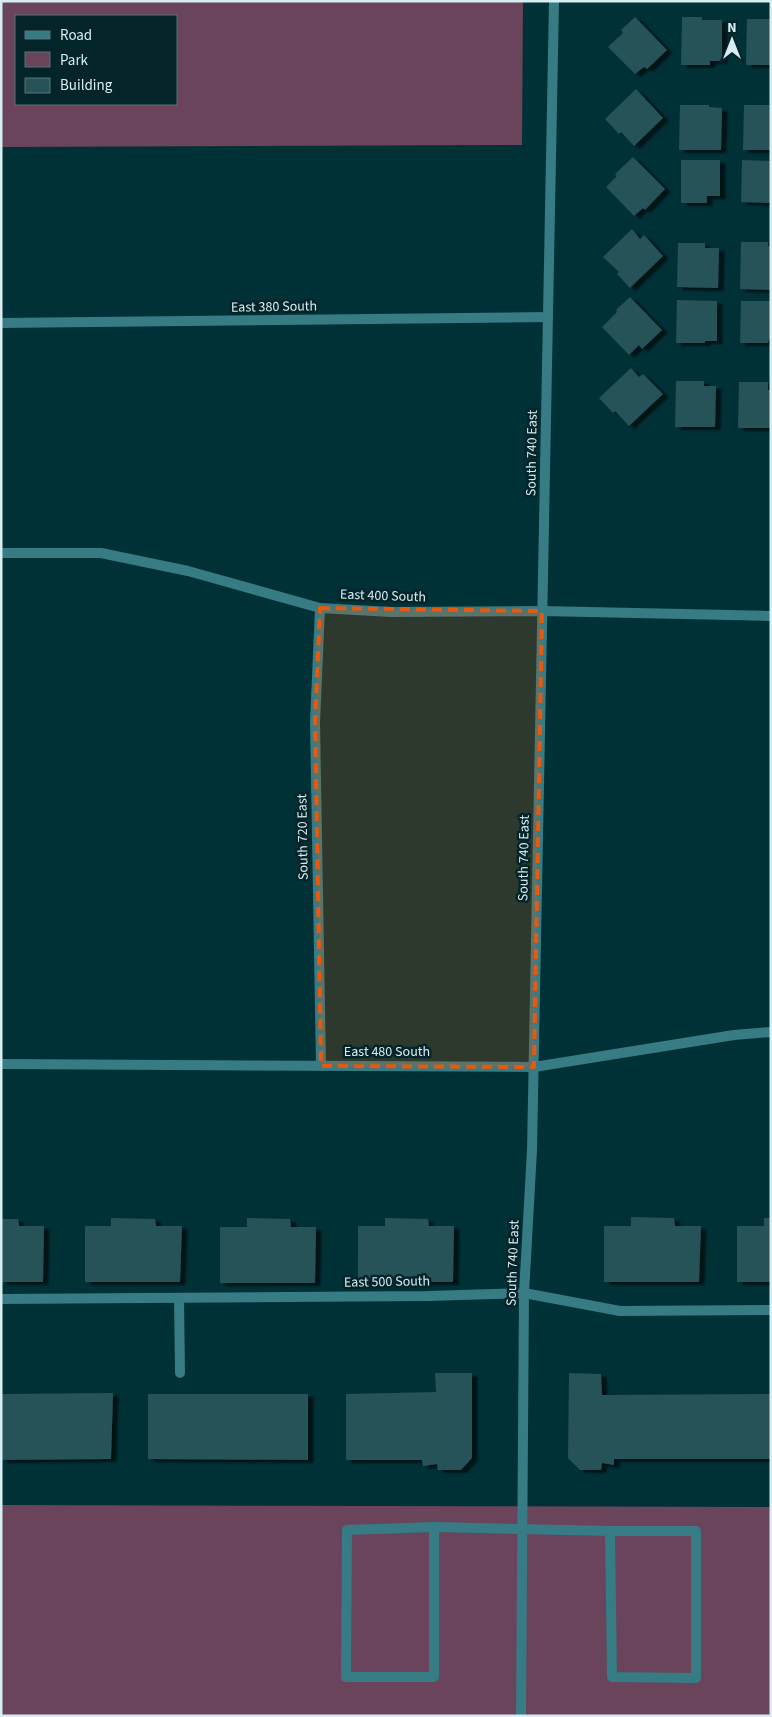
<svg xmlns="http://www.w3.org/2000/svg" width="772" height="1717" viewBox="0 0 772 1717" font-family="'Source Sans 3',sans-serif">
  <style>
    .green { fill: #69445a; fill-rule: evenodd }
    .building { fill: #265258; filter: url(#shadow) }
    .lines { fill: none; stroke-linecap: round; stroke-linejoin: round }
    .lane { stroke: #377b85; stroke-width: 10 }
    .street { stroke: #377b85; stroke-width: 10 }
    .marked { fill: #e8590c; fill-opacity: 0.2; stroke: #e8590c; stroke-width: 4; stroke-dasharray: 10 6; stroke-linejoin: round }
    .labels { text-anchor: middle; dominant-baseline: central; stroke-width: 5; stroke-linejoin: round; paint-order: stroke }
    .street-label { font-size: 14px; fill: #d7edf1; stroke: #03252a }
  </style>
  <defs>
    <filter id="shadow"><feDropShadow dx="5.5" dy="3" stdDeviation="1" flood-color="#0009"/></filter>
  </defs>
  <rect width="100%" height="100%" fill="#003137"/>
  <g class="green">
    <path d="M1,1H523L522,145L1,147ZM16,16H176V104H16Z"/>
    <polygon points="1,1505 771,1507 771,1716 1,1716"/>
  </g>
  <g class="building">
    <polygon points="635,17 667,50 647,69 644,67 635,74 608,47 623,33 621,30"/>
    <polygon points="682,17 702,17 702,20 722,20 722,61 710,61 710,65 681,65"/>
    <polygon points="747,19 771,19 771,65 746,65"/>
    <polygon points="636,89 663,118 634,146 621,132 619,134 605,119"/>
    <polygon points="680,105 709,105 709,107 722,108 721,150 679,150"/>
    <polygon points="744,105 771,105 771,150 743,150"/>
    <polygon points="633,157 665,189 645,210 643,208 634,216 606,187 617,176 615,174"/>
    <polygon points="681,160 720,160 720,196 707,196 707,203 681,203"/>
    <polygon points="742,160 771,161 771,197 769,203 741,202"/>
    <polygon points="632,229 640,239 644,235 663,256 630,288 617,274 619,272 603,257"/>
    <polygon points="741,242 768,242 768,246 771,246 771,290 740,289"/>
    <polygon points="678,243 705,243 705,248 719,248 718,288 677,287"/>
    <polygon points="630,297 662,330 642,349 639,345 629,355 602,327 617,312 616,310"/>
    <polygon points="677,300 717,301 717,341 705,341 705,343 676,343"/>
    <polygon points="741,301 771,301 771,339 769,339 768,343 740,343"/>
    <polygon points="631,368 639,377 643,374 663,394 629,426 615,411 613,413 599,398"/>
    <polygon points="676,381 704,381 704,386 716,386 715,427 675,427"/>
    <polygon points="739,382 768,382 768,390 771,390 771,428 738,428"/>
    <polygon points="631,1217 674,1218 675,1226 701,1226 699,1282 604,1282 604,1226 631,1226"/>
    <polygon points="111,1218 155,1219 156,1226 182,1226 180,1282 85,1282 85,1226 111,1226"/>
    <polygon points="247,1218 290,1219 291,1227 316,1227 315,1283 220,1283 220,1227 247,1227"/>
    <polygon points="385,1218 428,1219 429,1226 454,1226 453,1282 358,1282 358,1226 385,1226"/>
    <polygon points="764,1218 771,1218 771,1282 737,1282 737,1226 764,1226"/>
    <polygon points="1,1219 18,1219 19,1226 44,1226 43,1282 1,1282"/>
    <polygon points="435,1373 472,1373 472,1458 461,1470 438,1470 437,1464 423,1466 422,1460 346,1460 346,1394 436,1392"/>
    <polygon points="569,1373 601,1374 602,1395 771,1394 771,1459 614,1459 614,1465 602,1463 601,1470 580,1470 568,1458"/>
    <polygon points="113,1393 111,1459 1,1460 1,1394"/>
    <polygon points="148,1394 308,1394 308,1460 148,1459"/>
  </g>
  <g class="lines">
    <g class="lane">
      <polyline points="179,1298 180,1373"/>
      <polyline points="434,1527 434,1677 346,1677 347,1530 434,1527 610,1531 696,1531 696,1678 612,1677 610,1531"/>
    </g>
    <g class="street">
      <polyline points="1,323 548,317"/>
      <polyline points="1,553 101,553 188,571 320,608 391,612 542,611 771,616"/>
      <polyline points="320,608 315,722 321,1066"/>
      <polyline points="1,1064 534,1067 734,1035 771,1032"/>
      <polyline points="1,1299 428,1296 524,1293 620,1311 771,1310"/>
      <polyline points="521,1716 524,1293 532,1150 554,1"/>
    </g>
  </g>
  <path class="marked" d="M320,608L542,611L534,1067L321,1066L315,722Z"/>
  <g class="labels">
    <g class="street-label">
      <text transform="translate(274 307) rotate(-1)">East 380 South</text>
      <text transform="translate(532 453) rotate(-89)">South 740 East</text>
      <text transform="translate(383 596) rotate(2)">East 400 South</text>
      <text transform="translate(303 837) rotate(-91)">South 720 East</text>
      <text transform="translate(524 858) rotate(-89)">South 740 East</text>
      <text x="387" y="1052">East 480 South</text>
      <text transform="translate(513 1263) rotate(-88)">South 740 East</text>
      <text transform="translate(387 1282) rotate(-1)">East 500 South</text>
    </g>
  </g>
  <rect width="772" height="1717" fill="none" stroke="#d7edf1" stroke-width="5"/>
  <rect x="15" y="15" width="162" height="90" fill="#03252a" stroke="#58757a"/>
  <rect x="25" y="31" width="25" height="8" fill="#377b85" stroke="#58757a"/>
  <text x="60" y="40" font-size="15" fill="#d7edf1">Road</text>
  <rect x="25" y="52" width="25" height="15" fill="#69445a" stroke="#58757a"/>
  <text x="60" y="65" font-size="15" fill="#d7edf1">Park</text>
  <rect x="25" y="78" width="25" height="15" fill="#265258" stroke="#58757a"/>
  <text x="60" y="90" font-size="15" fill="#d7edf1">Building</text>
  <g transform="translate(732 40)" stroke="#03252a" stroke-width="4" paint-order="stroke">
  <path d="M0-4L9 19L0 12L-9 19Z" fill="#d7edf1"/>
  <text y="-8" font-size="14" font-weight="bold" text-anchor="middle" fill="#d7edf1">N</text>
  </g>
</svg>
